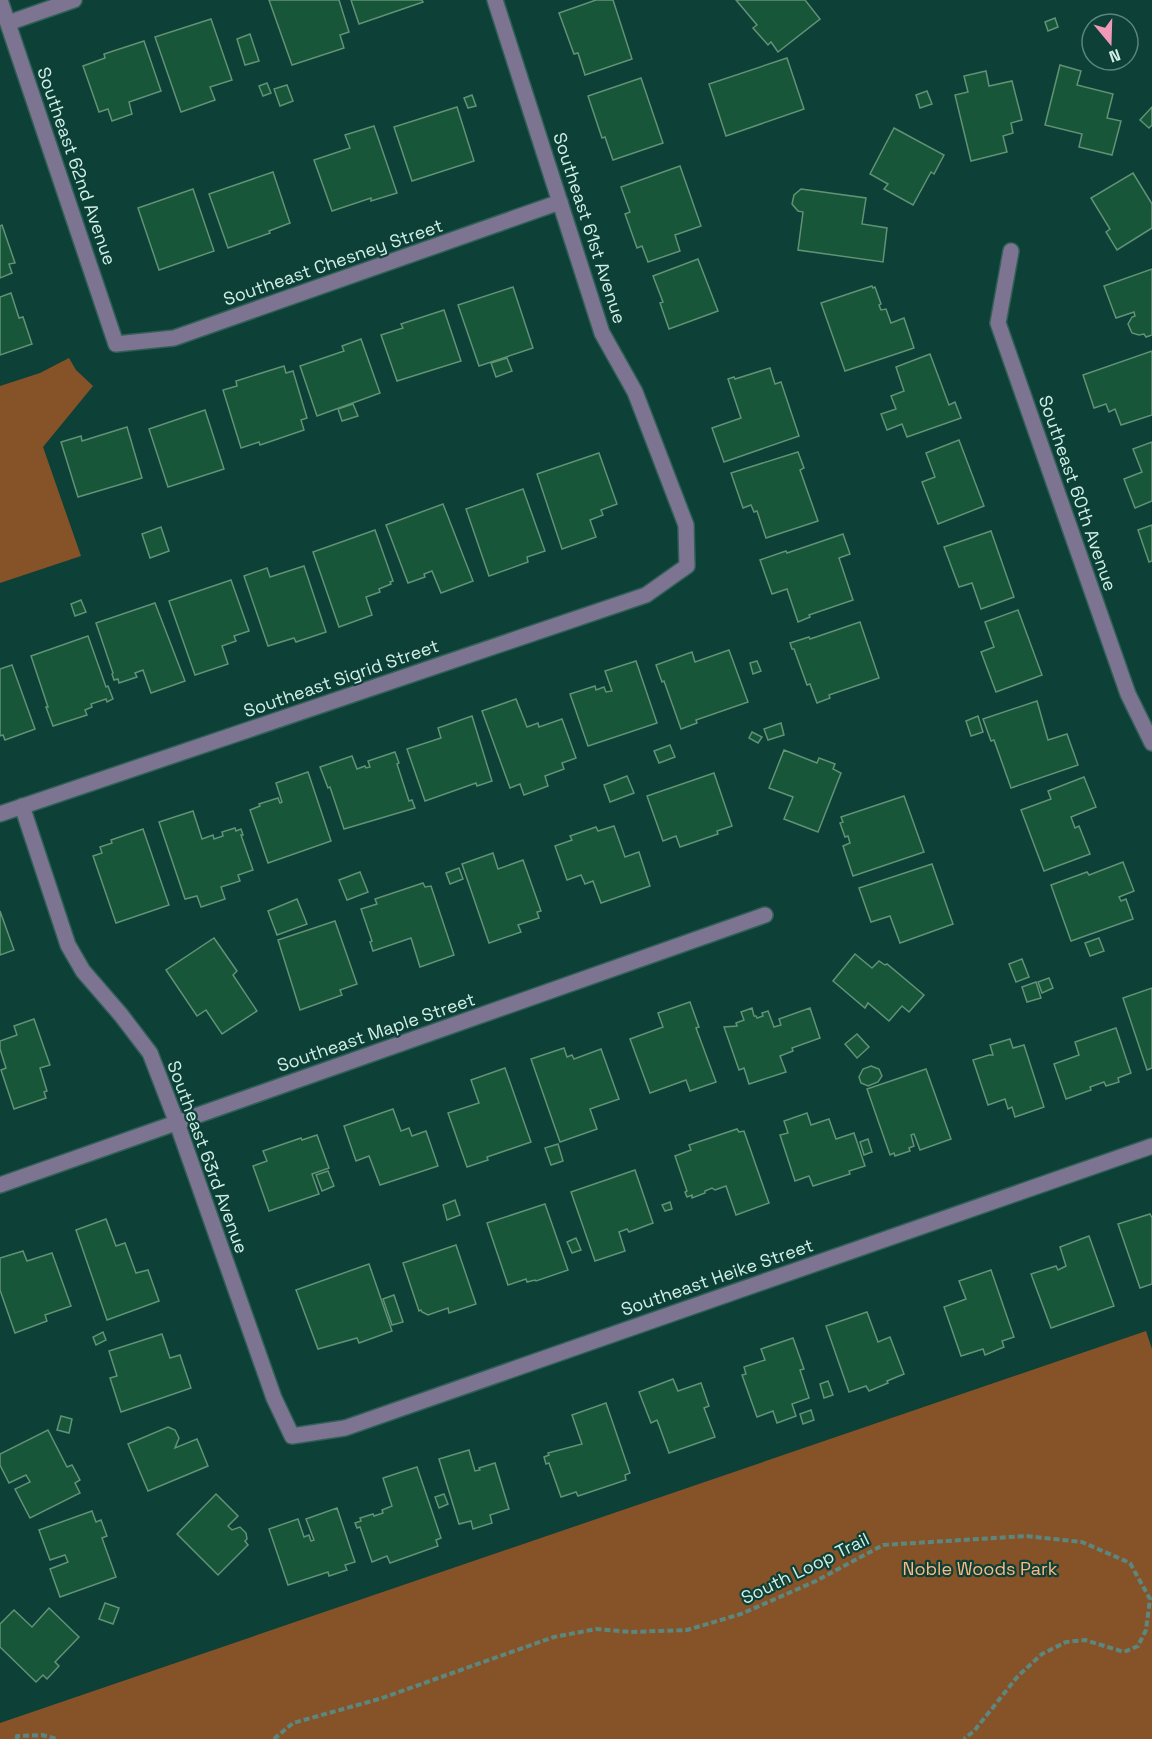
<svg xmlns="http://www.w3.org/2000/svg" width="1152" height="1739" viewBox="0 0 1152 1739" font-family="'Space Grotesk',sans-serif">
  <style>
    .green { fill: #865329 }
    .building { fill: #175638; stroke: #619276; stroke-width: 1.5 }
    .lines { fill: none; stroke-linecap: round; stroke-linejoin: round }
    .minor-casing { stroke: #306057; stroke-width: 18 }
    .path { stroke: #5c877f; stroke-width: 4; stroke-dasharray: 6 3; stroke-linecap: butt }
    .minor { stroke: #7d7492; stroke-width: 15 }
    .labels { text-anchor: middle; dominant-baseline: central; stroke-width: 4.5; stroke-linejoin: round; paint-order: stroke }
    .street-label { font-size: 18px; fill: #d0efe7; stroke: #0d4037 }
    .park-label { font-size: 18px; fill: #fdb884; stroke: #0d4037 }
  </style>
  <rect width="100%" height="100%" fill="#0d4037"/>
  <g class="green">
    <polygon points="69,358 76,370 93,386 43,447 81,556 0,583 0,386 40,373"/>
    <polygon points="1146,1331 1152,1349 1152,1739 0,1739 0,1723"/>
  </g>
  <g class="building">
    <polygon points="269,0 339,0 349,32 340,35 344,48 292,65"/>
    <polygon points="351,0 422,0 423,2 359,24"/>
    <polygon points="596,0 613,0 632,59 585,75 578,53 574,54 559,13"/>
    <polygon points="736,0 805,0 820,19 778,52 771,42 768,45 753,28 757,25"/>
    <polygon points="1055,18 1058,27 1048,31 1045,22"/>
    <polygon points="211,19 232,80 210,87 215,100 181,112 155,37"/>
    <polygon points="250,34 259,61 245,65 237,39"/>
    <polygon points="144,41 161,91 129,102 132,114 112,121 108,109 99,112 83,66 105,58 104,54"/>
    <polygon points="787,58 804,109 726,136 709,84"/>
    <polygon points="1060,65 1081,71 1077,85 1113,94 1107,118 1121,121 1112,155 1079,147 1082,134 1045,125"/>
    <polygon points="986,71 989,86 1012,81 1022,120 1011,123 1013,133 1003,136 1007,152 971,161 955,95 968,92 964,76"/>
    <polygon points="641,78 663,143 613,160 605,137 602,138 588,96"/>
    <polygon points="267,83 271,93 263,96 259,86"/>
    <polygon points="287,85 293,101 280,106 274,89"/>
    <polygon points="927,91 932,104 920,108 916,95"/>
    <polygon points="472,95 476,106 468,108 464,98"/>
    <polygon points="457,107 474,161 412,181 394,127"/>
    <polygon points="1152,107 1152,125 1149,128 1140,120"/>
    <polygon points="374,126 397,193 371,201 371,198 332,211 314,160 350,148 345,135"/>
    <polygon points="894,128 944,155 934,174 931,172 913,205 884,189 888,184 870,174"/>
    <polygon points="680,166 701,226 675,235 680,251 648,262 642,246 637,248 625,214 630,212 621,187"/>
    <polygon points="273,172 290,223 269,231 270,233 228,248 209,194"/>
    <polygon points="1133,173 1152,204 1152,228 1117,250 1106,232 1110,229 1091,198"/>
    <polygon points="193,189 214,251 159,270 138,208"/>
    <polygon points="801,189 866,198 862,224 887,228 883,262 798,250 803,212 798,211 792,204 794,195"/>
    <polygon points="2,225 15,263 9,264 12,273 0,278 0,226"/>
    <polygon points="698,259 718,311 669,329 660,303 663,302 653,276"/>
    <polygon points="1152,269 1152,335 1146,337 1144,334 1139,335 1132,333 1128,324 1132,317 1135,316 1134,312 1116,318 1104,286"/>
    <polygon points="872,286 873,288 875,287 881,304 879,305 881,310 886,309 891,323 904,318 914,348 845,371 821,303"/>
    <polygon points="513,287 533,348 479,366 458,305"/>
    <polygon points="11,293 19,318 23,317 32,344 0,355 0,297"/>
    <polygon points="444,310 461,361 397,381 381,335 403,328 401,324"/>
    <polygon points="361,339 380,393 317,416 300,366 344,351 342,346"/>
    <polygon points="1152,351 1152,415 1121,425 1115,409 1109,412 1106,404 1094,408 1083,375"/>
    <polygon points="930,354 949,405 955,402 961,418 907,437 902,424 887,430 881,414 896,409 891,396 904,391 896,367"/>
    <polygon points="507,358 512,371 496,377 491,363"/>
    <polygon points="284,366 286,373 293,371 307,418 301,420 304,430 260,445 259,442 241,448 223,390 237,386 236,381"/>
    <polygon points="770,368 775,384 781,382 799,436 724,462 712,428 741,418 728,379 734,377 735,379"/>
    <polygon points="353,404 358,416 342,421 338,409"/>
    <polygon points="205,410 224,469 168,487 149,429"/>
    <polygon points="127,427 142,478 78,497 61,442 81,436 82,441"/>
    <polygon points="959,440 984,506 938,524 922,482 935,477 926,453"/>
    <polygon points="1152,442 1152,501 1135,508 1124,479 1142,472 1133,449"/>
    <polygon points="798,452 804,468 800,470 818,521 766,538 757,511 754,512 751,505 743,508 731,473"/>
    <polygon points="599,453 617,504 601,510 603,515 590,520 596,537 562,549 537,474"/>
    <polygon points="523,489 545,551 527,557 528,562 489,576 466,509"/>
    <polygon points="443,504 473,581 441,593 432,571 424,574 425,577 408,583 386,525"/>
    <polygon points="1152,525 1152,561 1149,562 1138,530"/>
    <polygon points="161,527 169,551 150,558 142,534"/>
    <polygon points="375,530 393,581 390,582 391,584 379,589 380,592 366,597 372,615 339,627 313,552"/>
    <polygon points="991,531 1014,597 981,609 972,583 959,587 944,547"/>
    <polygon points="843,534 850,554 839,558 853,600 809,615 810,617 798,622 787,589 772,594 760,560 786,551 787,553"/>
    <polygon points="304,566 326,632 296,642 294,638 268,646 244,576 267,568 270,577"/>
    <polygon points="231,580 249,631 234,636 236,641 222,646 228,664 195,675 169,601"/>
    <polygon points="81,600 86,612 75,616 71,604"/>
    <polygon points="155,603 185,681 151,693 143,670 135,673 137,677 119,683 118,679 114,680 112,674 113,673 96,623"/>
    <polygon points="1018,610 1042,675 996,692 981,652 994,647 985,622"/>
    <polygon points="860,622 879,678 829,695 830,698 817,703 810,684 807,685 794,649 792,649 790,643 809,637 810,639"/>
    <polygon points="88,636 106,687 108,686 113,699 107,702 106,699 91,704 92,707 85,710 87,715 53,726 46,707 48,707 31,656"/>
    <polygon points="729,650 748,702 696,720 697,723 681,729 664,681 662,682 656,665 692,652 695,662"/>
    <polygon points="636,661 657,723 588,746 570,694 595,686 596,690 604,687 606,692 612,691 605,671"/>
    <polygon points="757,661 761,671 753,674 750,663"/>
    <polygon points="12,665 35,729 5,740 3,735 0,736 0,669"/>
    <polygon points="516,699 527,727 538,723 539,727 562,719 576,758 562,763 564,769 545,776 548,786 524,795 520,784 510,788 482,711"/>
    <polygon points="1037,701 1048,740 1067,734 1078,765 1011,788 994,740 991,741 983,719"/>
    <polygon points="472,716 492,781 477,786 476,783 425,801 407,749 441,738 438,728"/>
    <polygon points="978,716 983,732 971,736 966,721"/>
    <polygon points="781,723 784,735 768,740 764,729"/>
    <polygon points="752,732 762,737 758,743 749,738"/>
    <polygon points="670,745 675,757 659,763 654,751"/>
    <polygon points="784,750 817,763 819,758 835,764 833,769 841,773 818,832 784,819 793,797 769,788"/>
    <polygon points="395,752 399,763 397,764 409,801 412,800 415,808 344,829 330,787 328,788 320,767 352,756 357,769 365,766 366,768 370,767 368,761"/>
    <polygon points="308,772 331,841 268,863 250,810 260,806 259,804 278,798 280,803 282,802 276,783"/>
    <polygon points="714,773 732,826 717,831 718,834 680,847 676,836 663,841 647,796"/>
    <polygon points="627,776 634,793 610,802 604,785"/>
    <polygon points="1084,777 1096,807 1071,817 1075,828 1079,826 1090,854 1044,871 1021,810 1051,799 1048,791"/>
    <polygon points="904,796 924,852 853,876 843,846 850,843 848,836 845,837 840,823 843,822 841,817"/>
    <polygon points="193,811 202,839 213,835 214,839 223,836 222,832 235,828 236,831 241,829 243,835 241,835 253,870 238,875 240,881 221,887 225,899 201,907 197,896 185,899 159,822"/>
    <polygon points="614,826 625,857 639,852 650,886 601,903 593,881 585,884 581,875 567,880 555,846 572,840 570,836 596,827 598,831"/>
    <polygon points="143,829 169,905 116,923 93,856 102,853 100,847 112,843 111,840"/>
    <polygon points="493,853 498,869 523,860 541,911 537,912 539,918 518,925 521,932 489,943 462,864"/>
    <polygon points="1123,862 1134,891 1119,897 1121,901 1126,899 1133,919 1071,941 1051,885 1087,872 1089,875"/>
    <polygon points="932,864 953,924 900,943 890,916 871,922 859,888"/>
    <polygon points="459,868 463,879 450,884 446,873"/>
    <polygon points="360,872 368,892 347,900 339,880"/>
    <polygon points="423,883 425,887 431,886 454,955 420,967 411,938 373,951 370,942 372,941 361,909 377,904 375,899"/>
    <polygon points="297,899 307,924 277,935 268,911"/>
    <polygon points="0,911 14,950 0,955"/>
    <polygon points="335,921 357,984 340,990 342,995 300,1010 278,940"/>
    <polygon points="214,938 237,971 233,975 257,1011 222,1034 206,1010 197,1016 166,970"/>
    <polygon points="1099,938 1104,951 1090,956 1085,943"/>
    <polygon points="855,954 872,968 879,961 885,965 887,964 924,995 909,1012 902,1006 889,1021 868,1003 865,1008 833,981"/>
    <polygon points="1022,959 1029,977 1016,982 1009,964"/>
    <polygon points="1049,978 1053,988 1042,993 1038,982"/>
    <polygon points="1036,982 1041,998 1027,1002 1022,987"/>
    <polygon points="1152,988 1152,1068 1147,1070 1123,998"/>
    <polygon points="690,1002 699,1027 696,1028 716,1082 690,1091 686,1080 650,1093 630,1039 663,1027 658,1013"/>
    <polygon points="752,1008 754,1016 756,1016 757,1018 763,1016 762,1013 768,1011 774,1027 781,1025 779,1019 810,1008 820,1038 792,1048 793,1051 780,1056 786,1072 749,1084 744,1068 739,1070 724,1027 737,1026 736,1023 744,1020 741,1012"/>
    <polygon points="34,1019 50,1065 40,1068 47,1091 44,1092 46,1098 14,1109 1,1070 6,1068 0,1049 0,1041 17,1035 14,1026"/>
    <polygon points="1116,1028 1131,1073 1118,1078 1119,1082 1106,1086 1104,1082 1090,1087 1091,1090 1066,1099 1054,1064 1079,1055 1075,1042"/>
    <polygon points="857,1034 869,1047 857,1058 845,1044"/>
    <polygon points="1010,1039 1013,1048 1024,1045 1044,1107 1015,1117 1012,1107 1008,1109 1005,1099 988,1105 973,1060 989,1055 993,1055 990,1045"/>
    <polygon points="564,1048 567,1057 572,1055 574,1059 601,1049 619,1099 590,1109 597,1129 560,1142 531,1059"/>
    <polygon points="871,1066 879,1069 882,1076 878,1082 868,1086 861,1083 859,1077 863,1069"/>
    <polygon points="505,1068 531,1142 487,1157 488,1160 467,1167 448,1113 479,1103 471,1080"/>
    <polygon points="926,1069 951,1139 920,1150 914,1134 911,1135 914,1146 909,1148 910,1151 895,1156 894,1153 890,1155 867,1089"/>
    <polygon points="393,1109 401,1131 409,1128 412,1136 426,1131 438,1166 380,1185 369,1156 356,1161 344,1126"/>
    <polygon points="807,1113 811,1125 829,1119 836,1139 854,1133 865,1166 849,1171 850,1174 813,1186 809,1176 795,1181 780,1135 788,1133 784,1121"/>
    <polygon points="737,1129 739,1132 744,1131 769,1203 736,1215 726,1186 715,1190 712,1188 705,1191 705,1193 692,1198 692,1195 687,1197 685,1192 687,1191 675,1156 691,1150 689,1145"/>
    <polygon points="317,1135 329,1168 312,1174 319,1194 269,1211 253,1166 267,1161 263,1151 301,1138 302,1140"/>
    <polygon points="868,1139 872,1152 864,1155 860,1142"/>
    <polygon points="558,1144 563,1161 551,1165 545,1148"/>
    <polygon points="635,1170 653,1223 629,1232 627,1229 619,1232 625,1251 595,1261 571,1192"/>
    <polygon points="328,1171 334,1186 322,1191 316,1175"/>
    <polygon points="455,1200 460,1215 447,1220 443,1205"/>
    <polygon points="670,1202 672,1209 665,1211 662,1205"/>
    <polygon points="545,1204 568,1270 536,1281 535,1280 527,1282 526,1279 508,1285 487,1223"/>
    <polygon points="1150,1214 1152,1218 1152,1284 1140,1288 1118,1224"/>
    <polygon points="106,1219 116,1246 125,1243 136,1273 148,1270 159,1301 107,1320 76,1230"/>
    <polygon points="1089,1236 1114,1306 1051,1328 1031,1274 1056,1266 1058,1270 1066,1266 1060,1247"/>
    <polygon points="576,1238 581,1250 572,1253 567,1242"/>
    <polygon points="456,1245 476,1304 449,1313 448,1308 428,1315 422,1312 421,1310 419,1311 403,1263"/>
    <polygon points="23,1251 27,1261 52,1253 71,1306 45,1315 47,1321 15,1333 0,1290 0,1258"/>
    <polygon points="369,1264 392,1331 359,1343 357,1338 318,1349 296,1290"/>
    <polygon points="991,1270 1014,1337 1002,1341 1004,1347 985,1355 983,1349 961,1356 944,1307 966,1299 959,1281"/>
    <polygon points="394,1295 403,1322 392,1325 383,1299"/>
    <polygon points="867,1312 878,1342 890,1337 904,1374 887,1381 888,1383 869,1391 866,1386 849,1392 826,1326"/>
    <polygon points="103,1332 106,1340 96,1345 93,1337"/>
    <polygon points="162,1334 170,1358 180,1355 191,1388 121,1412 110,1378 117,1376 109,1351"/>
    <polygon points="793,1338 804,1369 800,1370 809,1398 792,1404 796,1416 777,1423 773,1411 757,1417 742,1375 746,1374 744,1367 765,1360 761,1349"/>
    <polygon points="673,1379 678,1391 701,1383 709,1406 704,1408 715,1437 669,1453 657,1420 651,1423 639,1392"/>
    <polygon points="828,1381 833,1395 824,1398 820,1384"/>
    <polygon points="606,1403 630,1473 625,1475 626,1480 578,1496 576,1492 561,1497 549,1463 546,1464 544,1457 549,1455 548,1453 582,1444 572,1415"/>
    <polygon points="811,1410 814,1420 803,1424 800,1414"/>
    <polygon points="61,1416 72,1419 69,1433 57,1430"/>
    <polygon points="168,1427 175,1430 179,1438 175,1448 197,1439 208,1466 148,1491 128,1444"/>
    <polygon points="48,1430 67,1467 72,1465 80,1480 75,1483 80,1493 30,1518 15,1489 30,1482 26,1475 9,1483 0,1465 0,1454"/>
    <polygon points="469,1450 475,1471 480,1470 479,1468 495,1463 509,1509 490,1515 492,1523 473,1529 471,1521 459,1524 439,1459"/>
    <polygon points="417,1467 441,1538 436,1540 438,1546 390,1563 387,1556 372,1562 360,1527 357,1528 355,1523 361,1521 360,1518 373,1514 374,1516 383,1513 382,1510 392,1506 383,1478"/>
    <polygon points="216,1494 238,1516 228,1526 232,1530 240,1527 246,1533 247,1539 245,1541 248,1545 218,1575 177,1534"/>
    <polygon points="444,1494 448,1504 439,1508 435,1497"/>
    <polygon points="337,1508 355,1562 345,1565 347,1570 329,1576 328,1572 288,1585 269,1529 298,1519 304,1537 309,1535 311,1541 314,1540 306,1519"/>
    <polygon points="92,1511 96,1522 101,1520 107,1536 102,1538 116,1577 60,1597 50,1569 68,1562 65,1555 50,1560 39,1530"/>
    <polygon points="105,1603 119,1608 113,1624 99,1619"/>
    <polygon points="49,1608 79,1637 55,1662 59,1666 47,1679 43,1675 36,1682 0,1647 0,1624 14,1610 32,1627"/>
  </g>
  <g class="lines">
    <defs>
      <g id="minor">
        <polyline points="0,0 116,344 174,338 560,202"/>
        <polyline points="8,23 74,0"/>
        <polyline points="1011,251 998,323 1128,694 1152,743"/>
        <polyline points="22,806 68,945 83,971 121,1015 150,1053 177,1123 274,1398 292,1436 345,1428 1152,1146"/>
        <polyline points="0,814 646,595 687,566 686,525 635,392 602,333 495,0"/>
        <polyline points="0,1185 765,915"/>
      </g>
    </defs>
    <use href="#minor" class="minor-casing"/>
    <g class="path">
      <polyline points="17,1739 17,1736 42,1735 57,1739"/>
      <polyline points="274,1739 293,1723 379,1699 554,1637 596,1629 630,1632 687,1630 741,1614 816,1581 883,1545 1026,1536 1082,1542 1130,1563 1150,1599 1146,1630 1138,1646 1124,1652 1085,1640 1066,1642 1042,1654 1018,1676 974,1731 964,1739"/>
    </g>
    <use href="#minor" class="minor"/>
  </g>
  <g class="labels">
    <g class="street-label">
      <text transform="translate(77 166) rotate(71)">Southeast 62nd Avenue</text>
      <text transform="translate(590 228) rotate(72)">Southeast 61st Avenue</text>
      <text transform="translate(333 262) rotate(-19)">Southeast Chesney Street</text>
      <text transform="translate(1078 493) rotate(71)">Southeast 60th Avenue</text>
      <text transform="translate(341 678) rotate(-19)">Southeast Sigrid Street</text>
      <text transform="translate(376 1032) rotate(-19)">Southeast Maple Street</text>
      <text transform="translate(208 1157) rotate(70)">Southeast 63rd Avenue</text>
      <text transform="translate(717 1277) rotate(-19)">Southeast Heike Street</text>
      <text transform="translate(805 1568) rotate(-26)">South Loop Trail</text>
    </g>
    <g class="park-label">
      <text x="980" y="1568">Noble Woods Park</text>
    </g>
  </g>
  <g transform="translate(1110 42) rotate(161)"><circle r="28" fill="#0d4037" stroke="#5b867d" stroke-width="1.5"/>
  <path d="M0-4.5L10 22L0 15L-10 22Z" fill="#f09ab7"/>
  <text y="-9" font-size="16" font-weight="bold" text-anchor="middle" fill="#d0efe7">N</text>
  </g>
</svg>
